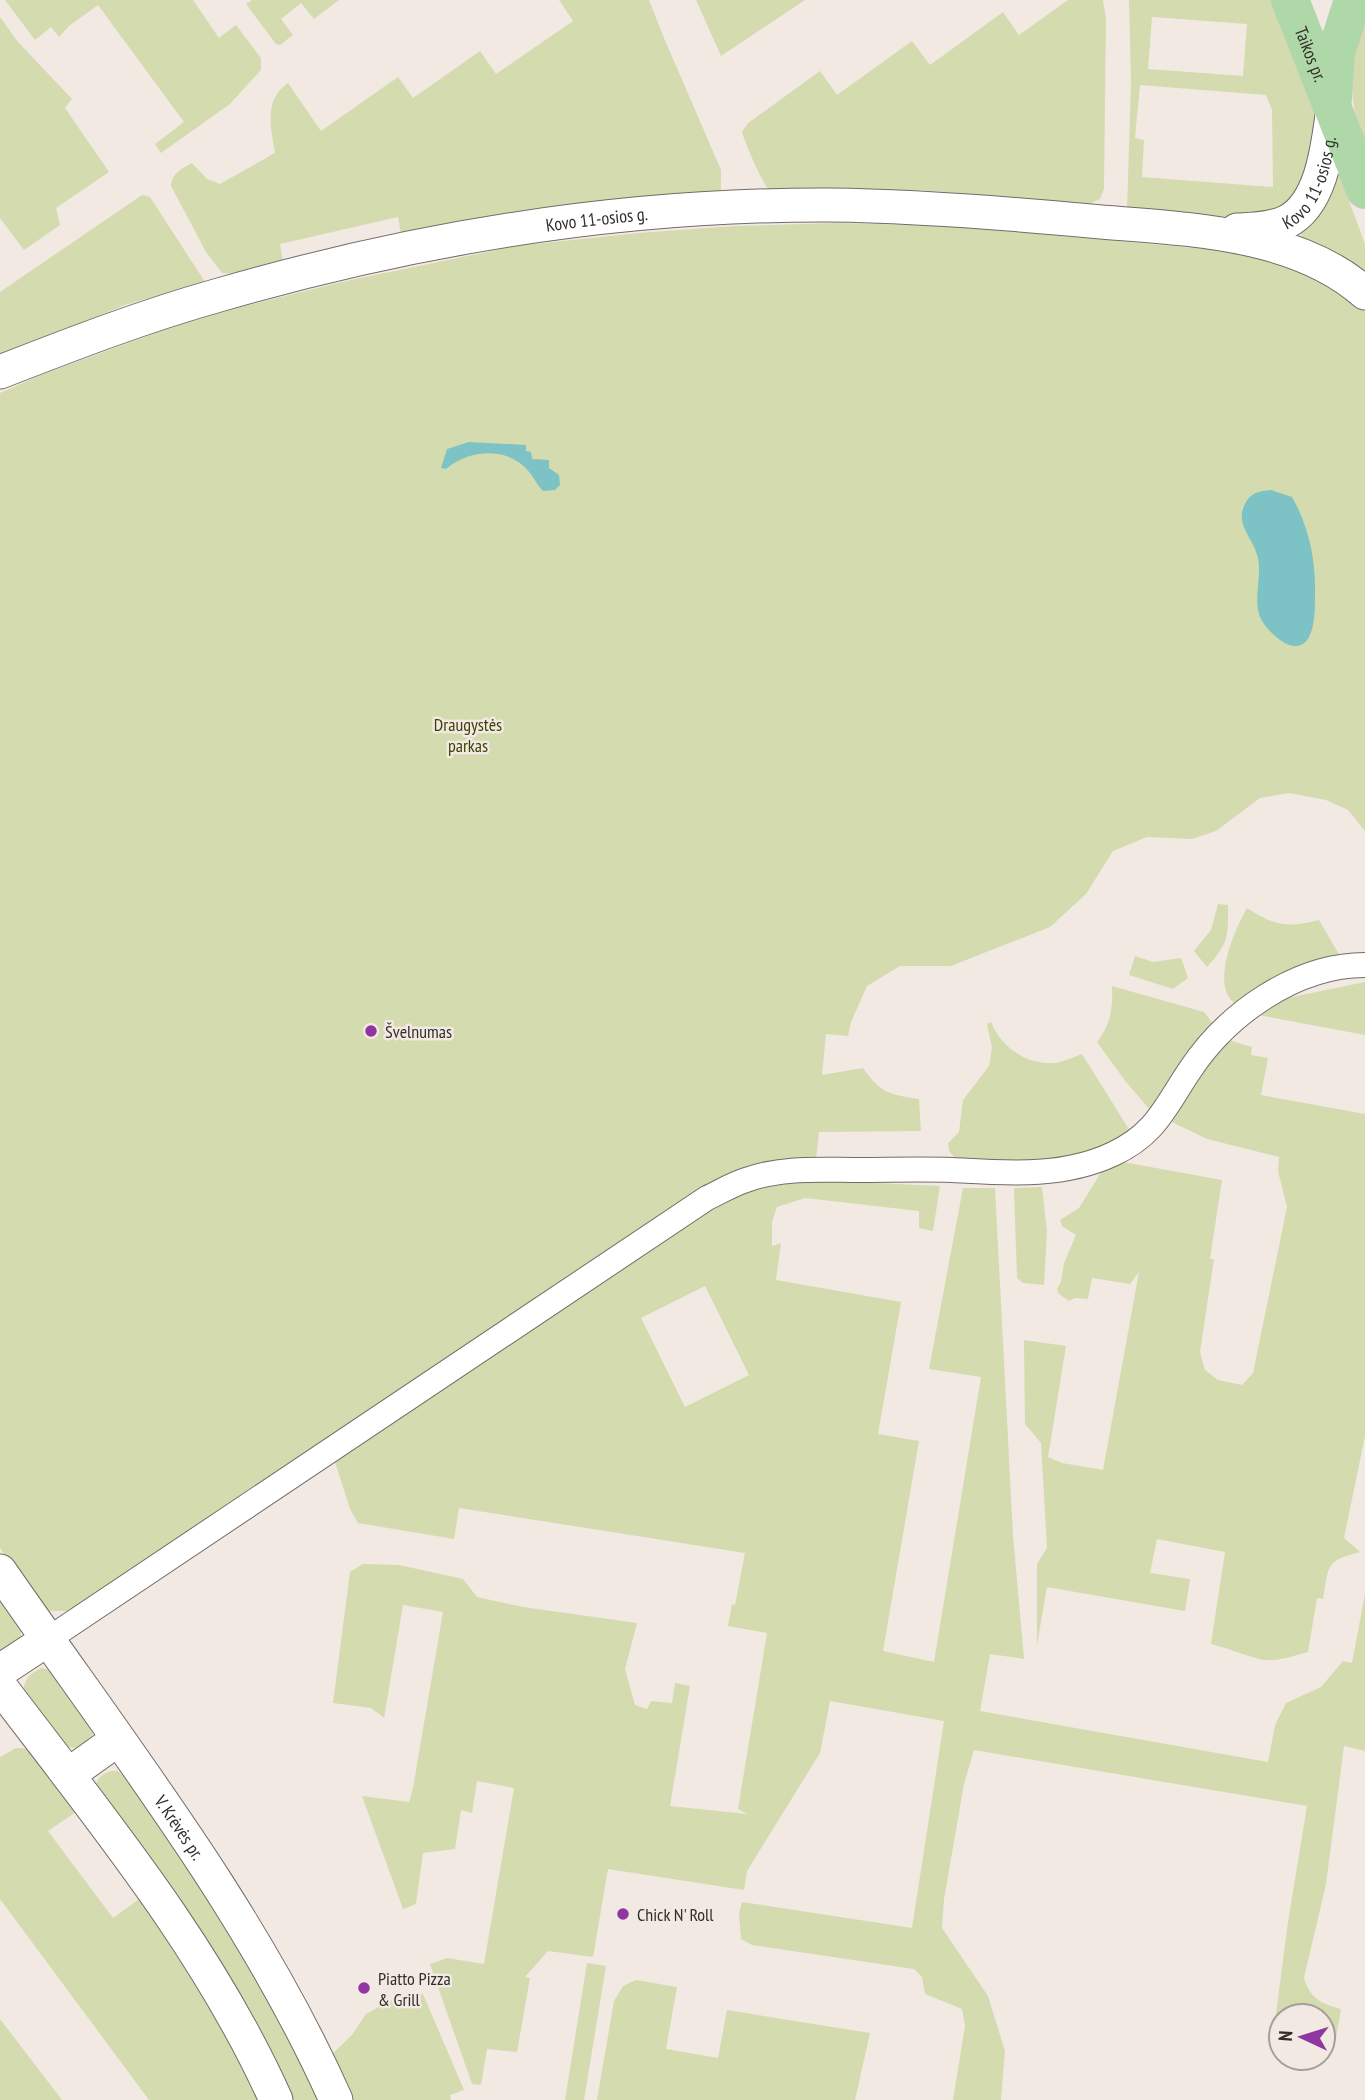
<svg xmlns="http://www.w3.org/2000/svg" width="1365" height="2100" viewBox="0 0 1365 2100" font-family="'PT Sans Narrow',sans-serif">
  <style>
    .green { fill: #d3dbaf; fill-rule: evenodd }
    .water { fill: #7dc2c4 }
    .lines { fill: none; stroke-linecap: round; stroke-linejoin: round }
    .street-casing { stroke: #746b66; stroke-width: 26 }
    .secondary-casing { stroke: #746b66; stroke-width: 35 }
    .primary-casing { stroke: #cac9c8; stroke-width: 38 }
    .street { stroke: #fff; stroke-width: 24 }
    .secondary { stroke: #fff; stroke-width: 33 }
    .primary { stroke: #aed8a7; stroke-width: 37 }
    .poi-dot { fill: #9036a1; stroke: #f3e9e3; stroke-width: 2.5 }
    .labels { text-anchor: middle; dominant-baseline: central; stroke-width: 5; stroke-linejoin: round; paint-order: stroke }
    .street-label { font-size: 18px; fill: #322e2c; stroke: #f3e9e3 }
    .park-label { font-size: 18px; fill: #3d4306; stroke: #f3e9e3 }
    .poi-label { font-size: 18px; fill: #322e2c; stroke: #f3e9e3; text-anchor: start }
  </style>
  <rect width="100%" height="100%" fill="#f3e9e3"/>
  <g class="green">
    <polygon points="5,0 193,0 219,38 236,25 261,58 261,70 230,104 161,153 155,144 184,122 98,5 69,26 59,37 51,27 35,40"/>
    <polygon points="252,0 339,0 314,19 301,3 281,19 293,35 280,45 276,44 246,4"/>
    <path d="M559,0H649L664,38L721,170V192L401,234L398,217L280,244L283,261L234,274L222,273L206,252L171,186C172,173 181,169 192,163L207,179L220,184L275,153C271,128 263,100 288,83L321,131L398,77L413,98L480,51L496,74L573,21Z"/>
    <polygon points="696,0 805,0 721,56"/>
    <path d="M1068,0H1103L1106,19L1104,189L1100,199L1089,204L921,190L770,191C764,187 744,141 742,132L748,123L820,71L837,95L912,41L930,65L1003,12L1019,35Z"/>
    <path d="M1129,0H1274L1318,119V147L1290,206L1253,219L1127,209L1131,82ZM1152,17L1247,24L1243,76L1148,69ZM1140,85L1266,95L1272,110L1273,187L1142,177L1144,140L1135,138Z"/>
    <path d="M1365,14V148C1346,95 1350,66 1365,14Z"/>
    <polygon points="0,17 18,42 72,99 65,108 109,172 56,208 60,225 24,250 0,218"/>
    <polygon points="1338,171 1365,244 1365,279 1303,243 1300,228"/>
    <polygon points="142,195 150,197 205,282 125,305 0,356 0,292"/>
    <path d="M836,223L952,226L1237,252L1295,265L1343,289L1365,311V831L1348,810L1326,800L1289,793L1260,798L1216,831L1192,839L1147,837L1113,851L1086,894L1050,927L951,966H900L867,986L851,1022L848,1036L826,1034L822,1075L863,1068C880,1093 891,1095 919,1099L921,1131L819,1132L816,1159L784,1162L72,1611H49L41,1607L0,1548V393L41,375L196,318L346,281L516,246L638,233L735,226Z"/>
    <path d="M1218,904L1228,905C1228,937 1229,943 1207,967L1194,951L1211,930Z"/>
    <path d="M1247,908C1275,926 1287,928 1319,920L1341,958L1315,961L1269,979L1236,1004C1209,987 1235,929 1247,908Z"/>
    <polygon points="1135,956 1153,962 1181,958 1188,978 1173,989 1129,975"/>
    <polygon points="1365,982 1365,1035 1258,1015 1282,999"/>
    <path d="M1112,986L1204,1012L1214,1025L1151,1111L1126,1082L1097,1042C1111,1024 1113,1008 1112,986Z"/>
    <path d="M991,1022C1001,1047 1026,1065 1055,1063C1063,1062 1074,1057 1082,1054L1130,1131L1120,1144L1040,1164L956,1159L949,1151L948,1143L959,1132L963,1100L989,1066L992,1048L987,1024Z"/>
    <path d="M1225,1041H1232L1252,1047L1251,1055L1268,1058L1261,1095L1365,1114V1436L1344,1538L1360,1552C1325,1561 1329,1565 1323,1599L1317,1598L1308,1652C1293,1656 1274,1663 1259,1659C1243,1655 1228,1648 1211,1644L1225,1552L1157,1539L1150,1573L1190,1579L1185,1611L1047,1587L1037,1645V1564L1047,1548L1041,1443L1025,1424L1024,1340L1066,1346L1048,1457L1062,1463L1103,1470L1139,1272L1130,1284L1092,1278L1088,1299L1075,1298L1069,1301L1059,1294L1057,1289L1061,1282L1064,1263L1076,1235L1062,1226L1060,1220L1079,1208L1105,1166L1123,1162L1222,1180L1210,1259H1214L1200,1352L1205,1370L1218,1380L1242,1385L1253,1373L1287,1207L1278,1171L1279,1157L1207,1139L1172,1122L1185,1095Z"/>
    <path d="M832,1181L940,1186L933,1231L919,1228V1211L805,1198L777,1207L772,1222V1246L781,1243L776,1280L901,1302L878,1434L919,1441L883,1651L934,1662L981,1377L929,1369L963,1188H995L1013,1535L1024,1659L990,1654L980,1711L1268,1762L1275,1725L1286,1703L1321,1687L1343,1661L1352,1663L1365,1594V1751L1344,1746L1326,1884L1304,1978C1310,1998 1321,2004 1341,2009L1334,2050L1323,2049V2016H1281V2045L1272,2044L1288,1922L1307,1806L974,1750L964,1784L944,1899L942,1928L988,1996L1005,2051L1001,2100H953L965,2026L962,2009L925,1994L922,1977L914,1969L752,1945L741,1939L739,1914L742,1902L912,1928L944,1721L830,1701L820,1753L747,1871L744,1890L608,1869L593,1957L548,1951L525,1977L530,1978L517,2052L487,2049L481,2085L472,2084L430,1964L447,1958L484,1964L514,1788L477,1781L472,1813L461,1810L455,1849L423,1853L416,1904L403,1909L362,1796L409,1802L413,1788L443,1612L403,1605L384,1718L371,1708L333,1703L350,1572L363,1564L399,1565L463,1579L477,1597L523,1607L637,1623L625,1669L635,1705L647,1709L651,1701L672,1703L675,1683L690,1686L670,1806L747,1814L738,1809L767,1633L728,1626L732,1604L735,1605L745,1553L459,1508L454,1539L358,1523L350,1509L335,1462L710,1205L752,1190L787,1184ZM705,1286L749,1375L685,1407L641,1318Z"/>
    <polygon points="1042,1187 1047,1232 1044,1285 1023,1283 1017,1278 1014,1188"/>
    <polygon points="0,1594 21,1626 21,1637 3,1650 0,1650"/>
    <path d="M41,1668L54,1671L88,1720L93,1734C71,1776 38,1714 23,1695C24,1680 28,1675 41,1668Z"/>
    <polygon points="16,1748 34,1749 79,1810 48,1831 113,1918 142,1897 196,1977 258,2100 149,2100 0,1899 0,1757"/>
    <path d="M111,1771H118L133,1785L248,1956L322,2100H289L95,1789C97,1778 100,1775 111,1771Z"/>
    <polygon points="587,1963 606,1966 584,2100 565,2100"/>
    <polygon points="636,1980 677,1987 666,2049 718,2058 727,2010 870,2033 855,2100 597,2100 614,2001 623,1986"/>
    <polygon points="423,1994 464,2090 450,2095 451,2100 348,2100 329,2057 352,2035 366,2014 395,1998"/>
    <polygon points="0,2019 62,2100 0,2100"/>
  </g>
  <g class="water">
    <path d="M469,442L526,445V451L531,452L532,459L549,460V468L559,475L560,485L555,490L543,491C537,485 535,479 530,473C509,446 470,449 446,469L441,468L447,449Z"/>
    <path d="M1271,490L1292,497C1309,527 1316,560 1315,595C1315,607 1315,626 1309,637C1296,661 1266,631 1260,617C1253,598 1262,577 1258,558C1254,538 1234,525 1245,504C1250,493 1259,491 1271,490Z"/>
  </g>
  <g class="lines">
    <defs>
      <path id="street" d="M47,1640L707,1198C720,1192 733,1184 746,1180C781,1167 820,1170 856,1170C888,1170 920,1169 952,1170C1006,1173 1062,1178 1113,1154C1156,1134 1165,1107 1190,1070C1227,1014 1296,965 1365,965"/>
      <g id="secondary">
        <path id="s1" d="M1237,230C1253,229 1271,229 1286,222C1323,204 1328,143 1333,108"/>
        <path id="s2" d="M0,372C72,344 144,316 219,295C416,238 625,204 830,205C917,206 1004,213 1090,221C1180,229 1294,230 1365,293"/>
        <path id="s3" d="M0,1571C118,1742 251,1909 336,2100"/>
        <polyline points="0,1671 47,1640"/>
        <path d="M0,1686C100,1818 208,1948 276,2100"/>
        <polyline points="68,1775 117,1740"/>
      </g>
      <g id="primary">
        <path id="s4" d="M1290,0L1365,190"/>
        <polyline points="1333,99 1336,53 1353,0"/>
      </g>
    </defs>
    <use href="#street" class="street-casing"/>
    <use href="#secondary" class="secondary-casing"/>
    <use href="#primary" class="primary-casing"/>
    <use href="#street" class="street"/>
    <use href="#secondary" class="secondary"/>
    <use href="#primary" class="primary"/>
  </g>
  <g class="poi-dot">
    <circle cx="371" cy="1031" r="7"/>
    <circle cx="623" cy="1914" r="7"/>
    <circle cx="364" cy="1988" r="7"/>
  </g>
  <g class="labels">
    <g class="street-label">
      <text stroke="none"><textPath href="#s4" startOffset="58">Taikos pr.</textPath></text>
      <text stroke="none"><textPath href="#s1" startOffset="98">Kovo 11-osios g.</textPath></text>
      <text stroke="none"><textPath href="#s2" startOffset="618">Kovo 11-osios g.</textPath></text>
      <text stroke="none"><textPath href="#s3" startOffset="313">V. Krėvės pr.</textPath></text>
    </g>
    <g class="park-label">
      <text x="468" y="724">Draugystės<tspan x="468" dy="21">parkas</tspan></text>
    </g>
    <g class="poi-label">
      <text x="385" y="1031">Švelnumas</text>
      <text x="637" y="1914">Chick N' Roll</text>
      <text x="378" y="1978">Piatto Pizza<tspan x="378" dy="21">&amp; Grill</tspan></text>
    </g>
  </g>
  <g transform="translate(1302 2037) rotate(274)"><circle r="33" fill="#f3e9e3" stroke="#a69e9a" stroke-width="2"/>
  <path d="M0-5L12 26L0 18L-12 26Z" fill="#9036a1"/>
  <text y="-10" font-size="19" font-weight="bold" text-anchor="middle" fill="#322e2c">N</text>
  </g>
</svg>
